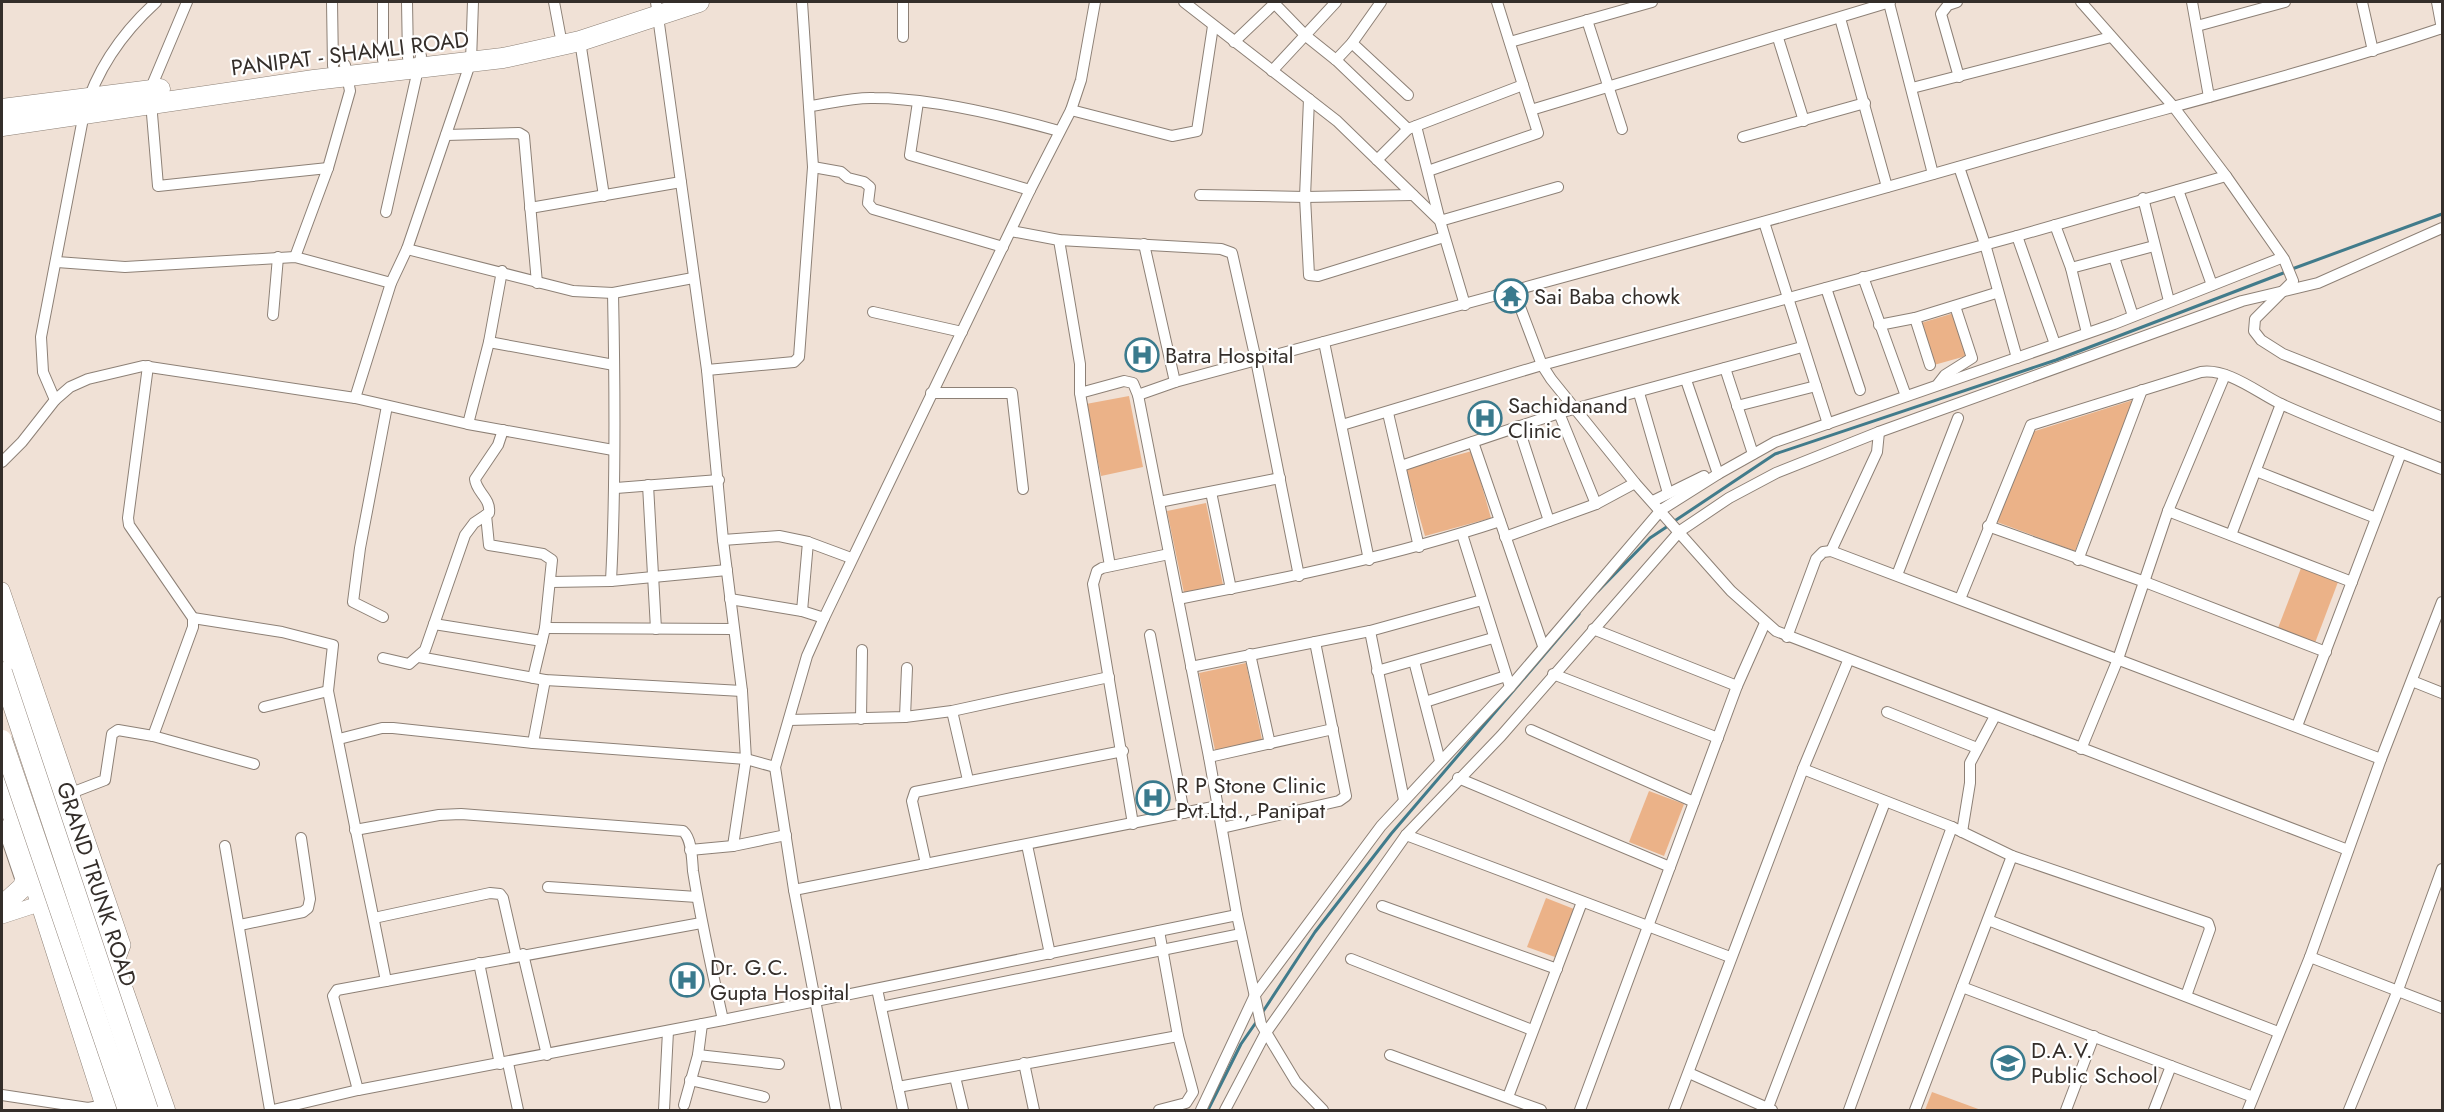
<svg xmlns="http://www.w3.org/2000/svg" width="2444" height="1112" viewBox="0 0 2444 1112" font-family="Jost,sans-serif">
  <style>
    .green { fill: #ebb288 }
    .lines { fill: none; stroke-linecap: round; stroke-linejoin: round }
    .stream { stroke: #417b8b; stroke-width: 3 }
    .street-casing { stroke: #8d8076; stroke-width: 12 }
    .secondary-casing { stroke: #8d8076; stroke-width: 16 }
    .highway-casing { stroke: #8d8076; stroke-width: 21 }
    .street { stroke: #fff; stroke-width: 10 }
    .secondary { stroke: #fff; stroke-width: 15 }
    .highway { stroke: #fff; stroke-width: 20 }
    .highway-bridge-casing { stroke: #8d8076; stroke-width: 21; stroke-linecap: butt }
    .highway-bridge { stroke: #fff; stroke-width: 20 }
    .labels { text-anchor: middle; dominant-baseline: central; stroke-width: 4.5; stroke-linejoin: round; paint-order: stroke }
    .street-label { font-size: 22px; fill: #342e2a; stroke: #fff }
    .poi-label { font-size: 22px; fill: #342e2a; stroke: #fff; text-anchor: start }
  </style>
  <rect width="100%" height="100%" fill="#f0e1d6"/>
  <g class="green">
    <polygon points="1954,313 1966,356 1934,365 1921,323"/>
    <polygon points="1129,396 1143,467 1101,476 1086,404"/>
    <polygon points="2133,400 2075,551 1997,522 2032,432"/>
    <polygon points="1472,451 1491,518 1425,536 1406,469"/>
    <polygon points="1206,503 1223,585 1184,593 1167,511"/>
    <polygon points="2301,568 2338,582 2315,643 2278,628"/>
    <polygon points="1246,663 1262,740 1215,750 1199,673"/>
    <polygon points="1649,791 1684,804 1664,856 1629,842"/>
    <polygon points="1546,898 1574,909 1555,957 1527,947"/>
    <polygon points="1932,1092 1981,1110 1925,1110"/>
  </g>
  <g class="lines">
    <g class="stream">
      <polyline points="2292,269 2442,214"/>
      <polyline points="1673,522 1775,454 2056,360 2286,272"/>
      <polyline points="1598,591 1650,538 1668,526"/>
      <polyline points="1262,1013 1315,932 1391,834 1579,614"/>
      <polyline points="1208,1110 1241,1044 1257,1021"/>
    </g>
    <defs>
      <g id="street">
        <polyline points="187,2 150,90 158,186 328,168"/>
        <polyline points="332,2 333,66"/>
        <polyline points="383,2 383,60"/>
        <polyline points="407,2 408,58"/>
        <polyline points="554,2 560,34"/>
        <polyline points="656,2 707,370 723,540 742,691 746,759 733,846"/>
        <polyline points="1184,2 1337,121 1440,221 1465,305"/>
        <polyline points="1957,2 1948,5 1941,14 1959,77"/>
        <polyline points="2081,2 2173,106 2226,176 2284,259 2293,281 2255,319 2254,331 2261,340 2283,354 2442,417"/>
        <polyline points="2192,2 2209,97"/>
        <polyline points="2362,2 2373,51"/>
        <polyline points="2437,2 2442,29"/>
        <polyline points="1274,3 1306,36 1336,60 1408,129"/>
        <polyline points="1889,3 1933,174"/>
        <polyline points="1840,18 1887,187"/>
        <polyline points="1587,20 1622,129"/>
        <polyline points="2197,26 2285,2"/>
        <polyline points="903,37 903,2"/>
        <polyline points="1778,38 1804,121"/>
        <polyline points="580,41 604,196"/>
        <polyline points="1234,42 1276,2"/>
        <polyline points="1510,42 1652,2"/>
        <polyline points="1352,43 1408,95"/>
        <polyline points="1336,60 1352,43 1381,2"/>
        <polyline points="1272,71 1336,2"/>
        <polyline points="1912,88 2111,37"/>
        <polyline points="1309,99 1305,197 1309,275 1318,276 1444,237"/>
        <polyline points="918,102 910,155 1030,190"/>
        <path d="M811,106C832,103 853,97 874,98C930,98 1005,116 1059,131"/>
        <polyline points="1071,110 1172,136 1197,131 1213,26"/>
        <polyline points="1531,110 1890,2"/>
        <polyline points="1416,126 1440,221 1558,187"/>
        <polyline points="446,135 519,133 524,136 537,283"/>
        <polyline points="1743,137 1865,103"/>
        <polyline points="1377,160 1408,129 1523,85"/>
        <polyline points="813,167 841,172 848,178 864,182 870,187 868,203 873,209 1003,247"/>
        <polyline points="1959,167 1985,244 2017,358"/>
        <polyline points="1428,171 1538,133 1497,2"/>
        <polyline points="2178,190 2212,285"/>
        <polyline points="1200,195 1305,197 1413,195"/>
        <polyline points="2143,198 2169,301"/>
        <polyline points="530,208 681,182"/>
        <polyline points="386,212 421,56"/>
        <polyline points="1764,222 1828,424"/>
        <polyline points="2055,225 2071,268 2087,333"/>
        <polyline points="1011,231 1059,240 1221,249 1232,253 1256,360 1299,576"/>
        <polyline points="2017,236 2055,344"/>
        <polyline points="1059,240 1080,364 1080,393 1110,566"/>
        <polyline points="1144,244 1175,382"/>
        <polyline points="407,249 573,291 613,293 693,278"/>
        <polyline points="295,257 328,168 350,91 345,65"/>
        <polyline points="2114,257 2133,316"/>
        <polyline points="57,262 125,267 295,257 391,283"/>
        <polyline points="2071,268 2154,246"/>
        <polyline points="1863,277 1906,396"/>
        <polyline points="1826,288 1860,390"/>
        <polyline points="1514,291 1542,365 1551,379 1635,483 1731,591 1776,631 2348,850"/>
        <polyline points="873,312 962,332"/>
        <polyline points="273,315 278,257"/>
        <polyline points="1915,318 1930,365"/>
        <polyline points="1879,325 1915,318 1996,293"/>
        <polyline points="489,342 614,365"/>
        <polyline points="1324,342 1369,560"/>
        <polyline points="148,366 128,518 129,525 193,618 193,627 153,736"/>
        <polyline points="1725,368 1753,454"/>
        <polyline points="707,370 794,362 799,357 813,167 802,2"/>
        <polyline points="1686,380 1718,474"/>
        <polyline points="1938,384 1945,375 1972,358 1955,306"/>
        <polyline points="931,393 1012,393 1023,489"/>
        <polyline points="1080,393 1124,381 1133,383 1138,395 1209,757 1237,915 1261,1024 1296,1082 1323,1110"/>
        <polyline points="1639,393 1668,493"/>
        <path d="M1138,395L1175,382C1465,304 1754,226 2042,143C2176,105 2311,72 2442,28"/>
        <polyline points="355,398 391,283 407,249 471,61 473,2"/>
        <path d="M55,400L43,372L41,337L84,113C97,68 122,33 156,2"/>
        <polyline points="1737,406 1816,386"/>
        <polyline points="1388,413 1419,547"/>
        <polyline points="1559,413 1596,504"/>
        <polyline points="468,424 489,342 502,271"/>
        <polyline points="1342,425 1542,365 2017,236 2226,176"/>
        <polyline points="1518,426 1549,521"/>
        <polyline points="1473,442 1543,646"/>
        <polyline points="2,462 22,442 55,400 70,387 88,379 143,366 355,398 468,424 613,450"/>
        <polyline points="1401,466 1559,413 1802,347"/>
        <polyline points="2256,471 2376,518"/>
        <polyline points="648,485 656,629"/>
        <polyline points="616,488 719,480"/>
        <polyline points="1211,492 1231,589"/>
        <polyline points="1653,501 1704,476"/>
        <polyline points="1159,502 1280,478"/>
        <polyline points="2168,511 2352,582"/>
        <polyline points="486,515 489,545 543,554 552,560 545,628 533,678"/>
        <polyline points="1988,526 2145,582 2326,652"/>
        <polyline points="1462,534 1510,687"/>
        <polyline points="2231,535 2281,404"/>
        <polyline points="1505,537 1596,504 1635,483"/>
        <polyline points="723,540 779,536 808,542 851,558"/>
        <polyline points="1831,551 1877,452 1879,432"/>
        <polyline points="2078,560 2142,390"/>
        <polyline points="1897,575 1958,418"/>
        <path d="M611,581C616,485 615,389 613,293"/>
        <polyline points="551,582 611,581 727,570"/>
        <polyline points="730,599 802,611 824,618"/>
        <path d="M1178,599C1287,578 1394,556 1500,521"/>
        <path d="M1960,599L2031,425L2201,372C2228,368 2258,393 2281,404C2334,428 2389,448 2442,469"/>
        <polyline points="802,611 808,542"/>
        <polyline points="383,617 353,602 360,548 387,406"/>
        <polyline points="193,618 282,632 333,645 328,691 386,981"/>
        <polyline points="434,624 542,641"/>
        <polyline points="545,628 733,629"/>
        <polyline points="1593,629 1737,686"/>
        <polyline points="1370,631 1404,800"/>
        <polyline points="1150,635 1184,813"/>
        <polyline points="1787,637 1816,559 1823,552 1831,551 2381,759"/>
        <polyline points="1250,654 1270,744"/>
        <polyline points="419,657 545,680 742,691"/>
        <path d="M383,658L409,664L425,650L465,535L474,523L489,513C491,498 476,492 475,479L498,445L503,430"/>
        <polyline points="1414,661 1440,761"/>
        <polyline points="1191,667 1370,631 1482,600"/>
        <polyline points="1377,671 1493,638"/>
        <polyline points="1553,674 1718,738"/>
        <polyline points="2412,681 2442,693"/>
        <polyline points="1425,702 1506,676"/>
        <polyline points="264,707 328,691"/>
        <polyline points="952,711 968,780"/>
        <polyline points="1887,712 1977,748"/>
        <polyline points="905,717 907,668"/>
        <polyline points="861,719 862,650"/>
        <polyline points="789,720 905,717 952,711 1109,677"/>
        <polyline points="2297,726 2401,453"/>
        <polyline points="1531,730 1694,802"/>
        <polyline points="339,739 382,728 393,728 533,743 746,759 775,767"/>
        <polyline points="533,743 545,680"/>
        <polyline points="2081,749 2118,659 2168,511 2225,375"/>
        <polyline points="1209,757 1333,729"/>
        <polyline points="1803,769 1952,827 2012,856 2208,923 2210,929 2186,996"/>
        <polyline points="1458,778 1670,867"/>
        <polyline points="66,795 105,780 112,734 118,730 153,736 254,764"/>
        <polyline points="1133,824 1093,584 1097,571 1102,568 1169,554"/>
        <polyline points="2,825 22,884"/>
        <polyline points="1222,828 1339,801 1346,796 1315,642"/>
        <path d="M355,830L439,815L461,814L683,831C692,839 692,859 693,871C701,921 712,971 723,1020"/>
        <polyline points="1962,832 1970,783 1970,763 1995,716"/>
        <polyline points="1406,835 1730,957"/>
        <polyline points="1027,845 1050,954"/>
        <polyline points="225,846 270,1110"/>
        <polyline points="690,850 733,846 786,835"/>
        <polyline points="926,864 912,801 915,792 1123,751"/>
        <polyline points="548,887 697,897"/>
        <polyline points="794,890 1218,806"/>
        <polyline points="1382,906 1557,969"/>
        <polyline points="374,918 490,893 500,894 503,898 516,955"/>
        <polyline points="1988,920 2278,1032"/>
        <polyline points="240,925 303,912 308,908 310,899 301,838"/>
        <polyline points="523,954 547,1055"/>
        <polyline points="2310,957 2442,1008"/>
        <polyline points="1351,959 1532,1030"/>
        <polyline points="479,963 500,1064"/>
        <polyline points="1962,987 2253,1097"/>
        <polyline points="877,989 903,1110"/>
        <polyline points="881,1007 1241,934"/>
        <polyline points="698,1055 779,1064"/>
        <polyline points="1390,1055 1541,1110"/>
        <polyline points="508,1063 518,1110"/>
        <polyline points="1024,1063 1034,1110"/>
        <polyline points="1689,1073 1772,1110"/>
        <polyline points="955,1077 963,1110"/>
        <polyline points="690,1080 764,1097"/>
        <polyline points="898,1087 1178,1036"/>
        <polyline points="358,1090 333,996 337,990 701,923"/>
        <polyline points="2,1095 88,1108 105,1105"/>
        <polyline points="1508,1097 1582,902"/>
        <polyline points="684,1105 698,1055 702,1024"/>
        <polyline points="273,1110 358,1090 723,1020 1237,915"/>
        <polyline points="664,1110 668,1031"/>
        <polyline points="836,1110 794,890 775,767 807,656 824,618 1030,190 1071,110 1081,80 1095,2"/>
        <polyline points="1159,1110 1186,1103 1193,1092 1178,1036 1159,931"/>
        <polyline points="1201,1110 1255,995 1381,826 1510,687 1661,510 1718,474 1775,442 2114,324 2281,258"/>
        <polyline points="1225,1110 1265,1034 1406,835 1501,736 1680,531 1729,498 1776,473 1879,432 2242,301 2318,283 2442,228"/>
        <polyline points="1580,1110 1737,686 1765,623"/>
        <polyline points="1674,1110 1803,769 1848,661"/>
        <polyline points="1767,1110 1885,802"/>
        <polyline points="1849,1110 1952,827"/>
        <polyline points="1915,1110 2012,856"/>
        <polyline points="2066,1110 2094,1036"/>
        <polyline points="2154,1110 2171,1066"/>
        <polyline points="2248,1110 2310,957 2381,759 2442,602"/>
        <polyline points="2349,1110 2398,990 2442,869"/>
      </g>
      <g id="secondary">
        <polyline points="2,590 123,945 115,967"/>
        <polyline points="2,916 51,900"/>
      </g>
      <g id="highway">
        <polyline points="2,109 160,89"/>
        <polyline points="2,126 314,80 503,58 580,41 699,2"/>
        <polyline points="2,625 87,887 165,1110"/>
        <polyline points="2,782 107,1110"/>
        <polyline points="2,906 23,887 28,869"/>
      </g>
    </defs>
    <use href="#street" class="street-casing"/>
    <use href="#secondary" class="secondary-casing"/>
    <use href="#highway" class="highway-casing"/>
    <use href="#street" class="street"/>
    <use href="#secondary" class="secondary"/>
    <use href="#highway" class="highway"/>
    <defs>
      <g id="highway-bridge">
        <polyline points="2,672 148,1110"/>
        <polyline points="2,740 128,1110"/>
      </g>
    </defs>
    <use href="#highway-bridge" class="highway-bridge-casing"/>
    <use href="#highway-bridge" class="highway-bridge"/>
  </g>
  <defs>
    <symbol id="temple-ring" viewBox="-11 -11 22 22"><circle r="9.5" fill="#fff" stroke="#3a7a8d" stroke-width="1.5"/><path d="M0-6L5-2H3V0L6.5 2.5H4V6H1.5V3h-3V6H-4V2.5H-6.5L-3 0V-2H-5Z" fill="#3a7a8d"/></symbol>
    <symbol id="hospital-ring" viewBox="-11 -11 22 22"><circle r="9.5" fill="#fff" stroke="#3a7a8d" stroke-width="1.5"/><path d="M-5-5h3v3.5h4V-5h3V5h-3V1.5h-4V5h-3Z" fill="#3a7a8d"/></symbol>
    <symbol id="school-ring" viewBox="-11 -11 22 22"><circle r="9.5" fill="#fff" stroke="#3a7a8d" stroke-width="1.5"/><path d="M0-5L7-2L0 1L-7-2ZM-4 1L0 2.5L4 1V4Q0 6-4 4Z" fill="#3a7a8d"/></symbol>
  </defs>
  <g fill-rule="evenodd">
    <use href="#temple-ring" x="1492" y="277" width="38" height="38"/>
    <use href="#hospital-ring" x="1123" y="336" width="38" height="38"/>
    <use href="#hospital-ring" x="1466" y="399" width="38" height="38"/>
    <use href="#hospital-ring" x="1134" y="779" width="38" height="38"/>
    <use href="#hospital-ring" x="668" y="961" width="38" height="38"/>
    <use href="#school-ring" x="1989" y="1044" width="38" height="38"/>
  </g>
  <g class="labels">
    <g class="street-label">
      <text transform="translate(350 53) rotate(-7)">PANIPAT - SHAMLI ROAD</text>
      <text transform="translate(97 884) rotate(72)">GRAND TRUNK ROAD</text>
    </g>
    <g class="poi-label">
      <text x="1534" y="296">Sai Baba chowk</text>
      <text x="1165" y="355">Batra Hospital</text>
      <text x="1508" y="405">Sachidanand<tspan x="1508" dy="25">Clinic</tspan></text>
      <text x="1176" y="785">R P Stone Clinic<tspan x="1176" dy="25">Pvt.Ltd., Panipat</tspan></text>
      <text x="710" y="967">Dr. G.C.<tspan x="710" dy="25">Gupta Hospital</tspan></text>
      <text x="2031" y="1050">D.A.V.<tspan x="2031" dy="25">Public School</tspan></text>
    </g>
  </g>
  <rect width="2444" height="1112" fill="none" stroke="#342e2a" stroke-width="6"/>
</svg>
